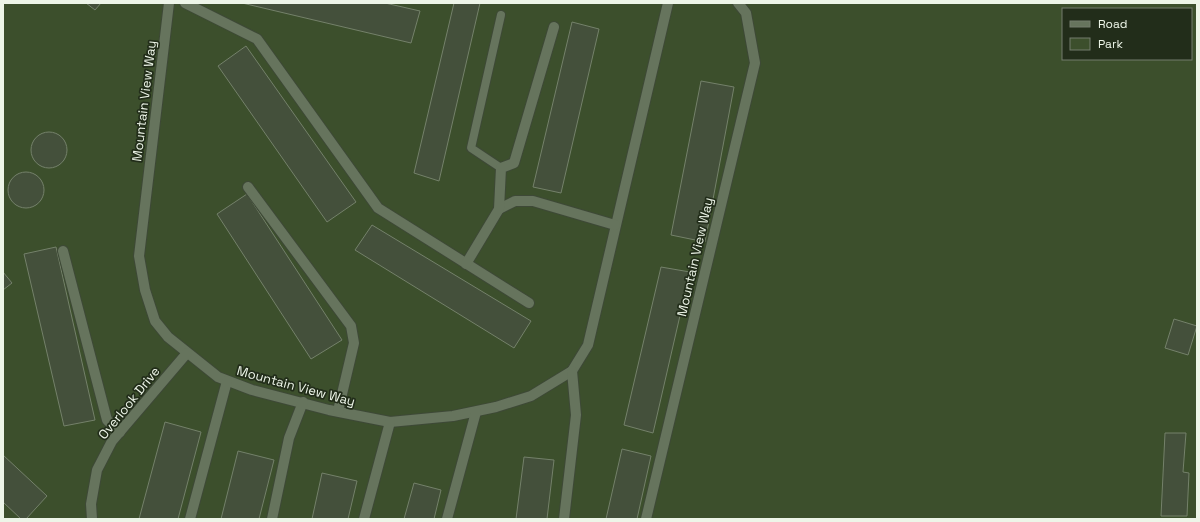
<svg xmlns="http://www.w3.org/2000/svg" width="1200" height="522" viewBox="0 0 1200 522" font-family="'Space Grotesk',sans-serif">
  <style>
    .green { fill: #3c4f2c; fill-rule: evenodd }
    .building { fill: #44503b; stroke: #74816a }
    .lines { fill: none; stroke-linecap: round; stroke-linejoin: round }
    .service-casing { stroke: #3e4937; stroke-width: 10 }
    .minor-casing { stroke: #3e4937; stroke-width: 12 }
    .service { stroke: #66745d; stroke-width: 8 }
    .minor { stroke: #66745d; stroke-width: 10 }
    .labels { text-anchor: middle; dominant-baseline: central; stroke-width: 3.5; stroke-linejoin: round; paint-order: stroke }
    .street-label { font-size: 13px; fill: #edf5e8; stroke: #222d1a }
  </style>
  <rect width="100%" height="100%" fill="#222d1a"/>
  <path class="green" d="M3,3H1197V519H3ZM1063,9H1191V59H1063Z"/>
  <g class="building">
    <polygon points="86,3 101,3 95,10"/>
    <polygon points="242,3 385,3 420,11 411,43"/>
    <polygon points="454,3 480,3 439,181 414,173"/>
    <polygon points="572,22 599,29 561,193 533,187"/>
    <polygon points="246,46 356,202 327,222 218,66"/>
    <polygon points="701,81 734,87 705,242 671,235"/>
    <circle cx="49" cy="150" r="18"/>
    <circle cx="26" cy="190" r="18"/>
    <polygon points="247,194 342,340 311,359 217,214"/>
    <polygon points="372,225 531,321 514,348 355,250"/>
    <polygon points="56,247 95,420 64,426 24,254"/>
    <polygon points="661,267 690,272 653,433 624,425"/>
    <polygon points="3,272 12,283 3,290"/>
    <polygon points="1174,319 1197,326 1188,355 1165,348"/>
    <polygon points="165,422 201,432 178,519 139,519"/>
    <polygon points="1165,433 1186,433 1183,472 1189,473 1187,516 1161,516"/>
    <polygon points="622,449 651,456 637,519 606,519"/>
    <polygon points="238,451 274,460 259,519 221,519"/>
    <polygon points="3,455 47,496 26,519 21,519 3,502"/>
    <polygon points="524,457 554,460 547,519 516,519"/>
    <polygon points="322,473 357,481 348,519 312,519"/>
    <polygon points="414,483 441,490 434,519 404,519"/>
  </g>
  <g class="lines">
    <defs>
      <polyline id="service" points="501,168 471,148 501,15"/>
      <g id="minor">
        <polyline points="169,3 139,256 145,290 155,321 168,337 218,377 252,390 329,410 390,422 453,416 496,407 531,396 572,371 588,345 668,3"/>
        <polyline points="185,3 257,39 378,208 529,303"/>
        <polyline points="248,187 351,326 354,343 338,411"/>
        <polyline points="499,209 515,201 533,201 615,225"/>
        <polyline points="63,251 107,420 120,432"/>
        <polyline points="466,264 499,209 501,168 514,163 554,27"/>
        <polyline points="92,519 91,504 97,470 112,441 187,353"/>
        <polyline points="190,519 227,381"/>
        <polyline points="272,519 289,438 303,402"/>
        <polyline points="364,519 390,422"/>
        <polyline points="447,519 476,412"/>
        <polyline points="564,519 576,415 572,371"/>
        <polyline points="646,519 755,63 746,13 738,3"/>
      </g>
    </defs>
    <use href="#service" class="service-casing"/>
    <use href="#minor" class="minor-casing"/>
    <use href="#service" class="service"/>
    <use href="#minor" class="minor"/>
  </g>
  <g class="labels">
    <g class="street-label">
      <text transform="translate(144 101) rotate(-83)">Mountain View Way</text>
      <text transform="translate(695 257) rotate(-77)">Mountain View Way</text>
      <text transform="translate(296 386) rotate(15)">Mountain View Way</text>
      <text transform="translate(129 403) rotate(-51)">Overlook Drive</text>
    </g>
  </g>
  <rect width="1200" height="522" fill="none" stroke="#edf5e8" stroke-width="8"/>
  <rect x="1062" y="8" width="130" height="52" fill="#222d1a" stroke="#737d6c"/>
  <rect x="1070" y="21" width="20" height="6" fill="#66745d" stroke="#737d6c"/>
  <text x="1098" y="28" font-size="12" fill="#edf5e8">Road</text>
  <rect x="1070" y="38" width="20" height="12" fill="#3c4f2c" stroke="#737d6c"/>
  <text x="1098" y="48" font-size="12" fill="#edf5e8">Park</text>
</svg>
